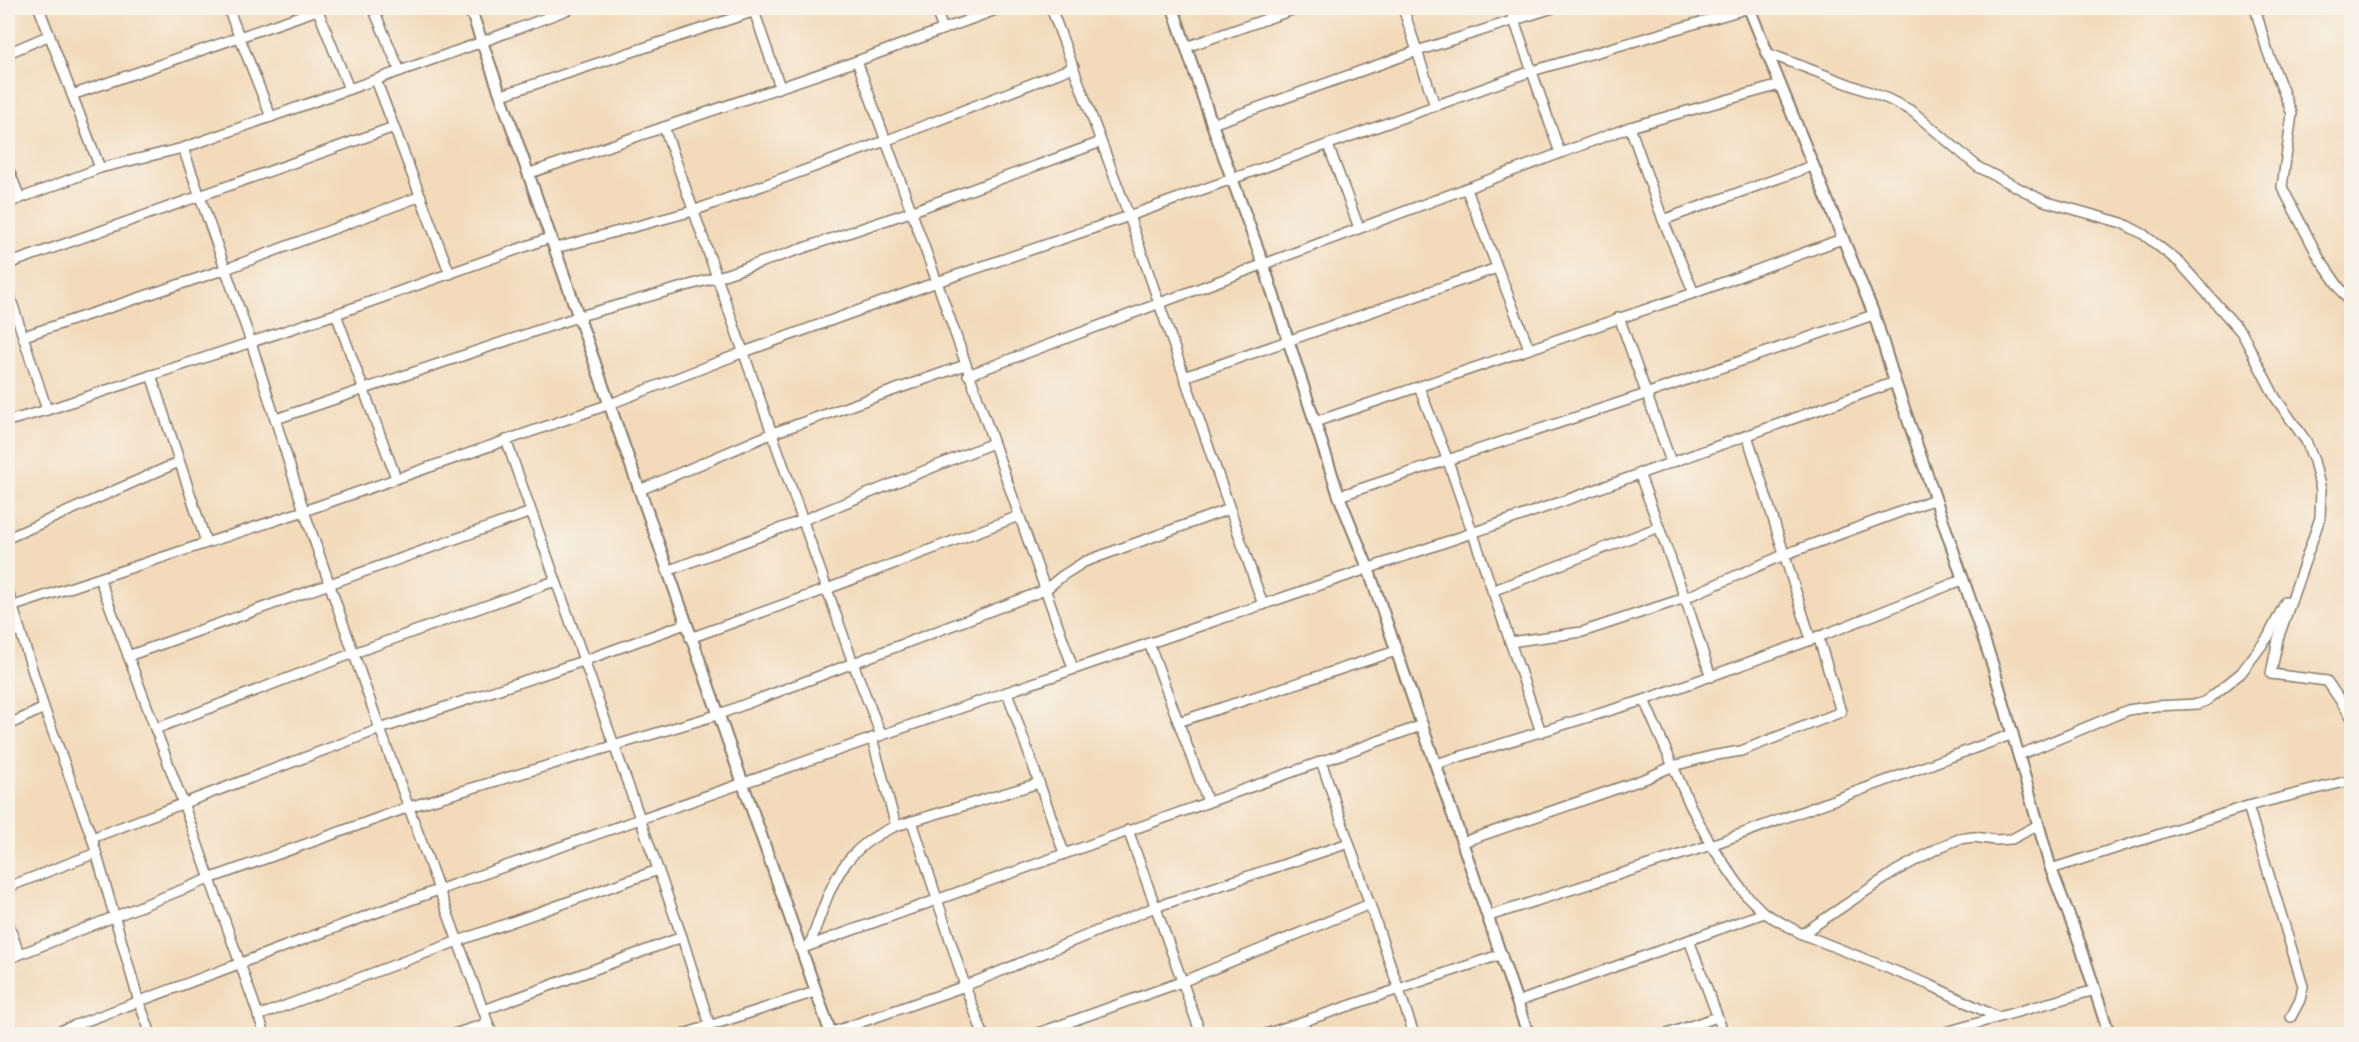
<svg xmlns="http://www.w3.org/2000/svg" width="2359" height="1042" viewBox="0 0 2359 1042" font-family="'IM FELL Double Pica',serif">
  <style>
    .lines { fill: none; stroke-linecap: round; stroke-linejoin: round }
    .minor-casing { stroke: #887b6b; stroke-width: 12 }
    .tertiary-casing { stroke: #887b6b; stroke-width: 14 }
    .minor { stroke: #fff; stroke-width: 9 }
    .tertiary { stroke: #fff; stroke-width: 10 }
  </style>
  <rect width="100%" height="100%" fill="#f7f3e8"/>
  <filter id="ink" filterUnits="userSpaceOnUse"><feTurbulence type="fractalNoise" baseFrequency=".0167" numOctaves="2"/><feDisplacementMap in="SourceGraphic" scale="12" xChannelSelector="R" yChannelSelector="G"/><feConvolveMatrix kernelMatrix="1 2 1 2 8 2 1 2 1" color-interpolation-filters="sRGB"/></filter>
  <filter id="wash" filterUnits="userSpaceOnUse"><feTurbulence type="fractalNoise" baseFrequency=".008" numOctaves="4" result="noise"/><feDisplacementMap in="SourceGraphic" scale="24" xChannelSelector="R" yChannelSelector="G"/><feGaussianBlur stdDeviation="1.35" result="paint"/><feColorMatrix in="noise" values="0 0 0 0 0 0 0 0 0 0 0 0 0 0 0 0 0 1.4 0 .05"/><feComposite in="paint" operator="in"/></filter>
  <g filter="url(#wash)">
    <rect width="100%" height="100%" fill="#f3daba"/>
  </g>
  <g filter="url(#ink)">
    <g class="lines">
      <defs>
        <g id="minor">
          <polyline points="39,8 100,168"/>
          <polyline points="228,8 271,117"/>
          <polyline points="317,8 349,89"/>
          <polyline points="373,8 400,71"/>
          <polyline points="753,8 780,87"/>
          <polyline points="935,8 943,29"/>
          <polyline points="1051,8 1129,216 1263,605"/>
          <polyline points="1403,8 1435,106"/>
          <polyline points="1510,8 1560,153"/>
          <polyline points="2255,8 2267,50 2292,114 2282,187 2319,258 2352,306"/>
          <polyline points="1186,47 1298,8"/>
          <polyline points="8,53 50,35"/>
          <polyline points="1767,53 1888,99 1912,111 1978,167 2044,201 2122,223 2143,234 2180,263 2242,333 2275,397 2306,441 2314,461 2321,490 2320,518 2278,639 2271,674 2327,681 2352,718"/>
          <polyline points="857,61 937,282 1073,668"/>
          <polyline points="376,80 450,274"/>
          <polyline points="72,95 323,8"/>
          <polyline points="502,95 755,11"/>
          <polyline points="1212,124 1417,51 1553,8"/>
          <polyline points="664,127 853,663 881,735"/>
          <polyline points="1630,127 1663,220 1694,293"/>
          <polyline points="1328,145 1359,228"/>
          <polyline points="183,148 251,342 304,511 380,729 492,1034"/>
          <polyline points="8,168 20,198"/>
          <polyline points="530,173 857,61 1001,8"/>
          <polyline points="1466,188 1529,348"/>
          <polyline points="8,203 100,168 183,148 482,42 572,8"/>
          <polyline points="1663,220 1812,166"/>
          <polyline points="556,248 693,211 885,141 1074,67"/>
          <polyline points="8,264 394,127"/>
          <polyline points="8,290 47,410"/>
          <polyline points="336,314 396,478"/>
          <polyline points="1619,317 1671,462"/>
          <polyline points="24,336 226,269 421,196"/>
          <polyline points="151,375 206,542"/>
          <polyline points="968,375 1630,127 1780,85"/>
          <polyline points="1184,377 1497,268"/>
          <polyline points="1419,387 1448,461 1541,732"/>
          <polyline points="276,419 580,316 718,277 910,212 1101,142"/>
          <polyline points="8,421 47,410 336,314 552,237"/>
          <polyline points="1315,422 1694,293 1842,239"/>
          <polyline points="1747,435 1811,640"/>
          <polyline points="506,440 682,937 710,1026"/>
          <polyline points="1639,473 1685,598 1711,677"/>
          <polyline points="640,490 773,433 965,365"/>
          <polyline points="1339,496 1646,394 1873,315"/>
          <polyline points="8,538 179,462"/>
          <polyline points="667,571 803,520 993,443"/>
          <polyline points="100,580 183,803 265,1034"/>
          <polyline points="8,591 44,708 92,838 139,1002 151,1034"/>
          <polyline points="1492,591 1659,527"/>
          <polyline points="8,608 304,511 610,404 744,352 937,282 1129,216 1532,71 1749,8"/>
          <polyline points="690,638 827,589 1019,516"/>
          <polyline points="1510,642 1582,632 1685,598 1786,554 1935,499"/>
          <polyline points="1149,643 1208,802"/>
          <polyline points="128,656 531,512"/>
          <polyline points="1007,692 1064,853"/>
          <polyline points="1644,700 1690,805 1711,845 1746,895 1764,913 1802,934 1930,985 1997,1017"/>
          <polyline points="1178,722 1396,651"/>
          <polyline points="8,725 44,708"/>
          <polyline points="155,729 354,653 555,581"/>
          <polyline points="872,738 896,826"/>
          <polyline points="2019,755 2128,710 2155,706 2198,704 2206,701 2241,673 2268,637 2286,601"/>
          <polyline points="1321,761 1414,1034"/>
          <polyline points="1436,764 1644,700 1811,640 1962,580"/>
          <polyline points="2248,806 2303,986 2300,1000 2291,1017"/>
          <polyline points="912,821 965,986 983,1034"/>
          <polyline points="1128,830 1201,1034"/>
          <polyline points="92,838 380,729 583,661 685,624"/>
          <polyline points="1463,842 1647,778 1673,766 1711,756 1741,751 1841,712 1818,636"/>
          <polyline points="2051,869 2248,806 2352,780"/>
          <polyline points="8,887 96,853"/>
          <polyline points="1489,916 1711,845 2013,734"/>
          <polyline points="8,922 19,954"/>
          <polyline points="1802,934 1896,871 1942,846 1959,839 1974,837 1995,840 2012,839 2038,825"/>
          <polyline points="1689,940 1724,1034"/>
          <path d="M810,944C830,890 838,850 896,826L1039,783"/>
          <polyline points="800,949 1423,725"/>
          <polyline points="8,959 209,879 409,807 717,715 1045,590 1062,576 1084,562 1229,509"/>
          <polyline points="1517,1002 1764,913"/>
          <polyline points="484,1010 682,937"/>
          <polyline points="258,1016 458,941 658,870"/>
          <polyline points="830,1033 965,986 1155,907 1349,843"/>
          <path d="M51,1034C183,986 314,934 447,887C786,766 1128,651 1469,534C1611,485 1753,433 1895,382"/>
          <polyline points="454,1034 488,1023"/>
          <polyline points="684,1034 815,992"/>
          <polyline points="1036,1034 1184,981 1370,904"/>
          <polyline points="1266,1034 1502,954"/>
          <polyline points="1667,1034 1717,1017"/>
          <polyline points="1939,1034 2095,990"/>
        </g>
        <g id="tertiary">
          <path d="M470,8C591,350 709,693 831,1034"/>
          <polyline points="1173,8 1212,124 1263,263 1339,496 1368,568 1528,1034"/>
          <polyline points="1749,8 1875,317 1895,382 1993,666 2051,869 2080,944 2109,1034"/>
        </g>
      </defs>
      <use href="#minor" class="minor-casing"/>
      <use href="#tertiary" class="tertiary-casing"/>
      <use href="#minor" class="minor"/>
      <use href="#tertiary" class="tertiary"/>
    </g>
  </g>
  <rect width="2359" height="1042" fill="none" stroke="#f7f3e8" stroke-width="30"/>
</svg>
